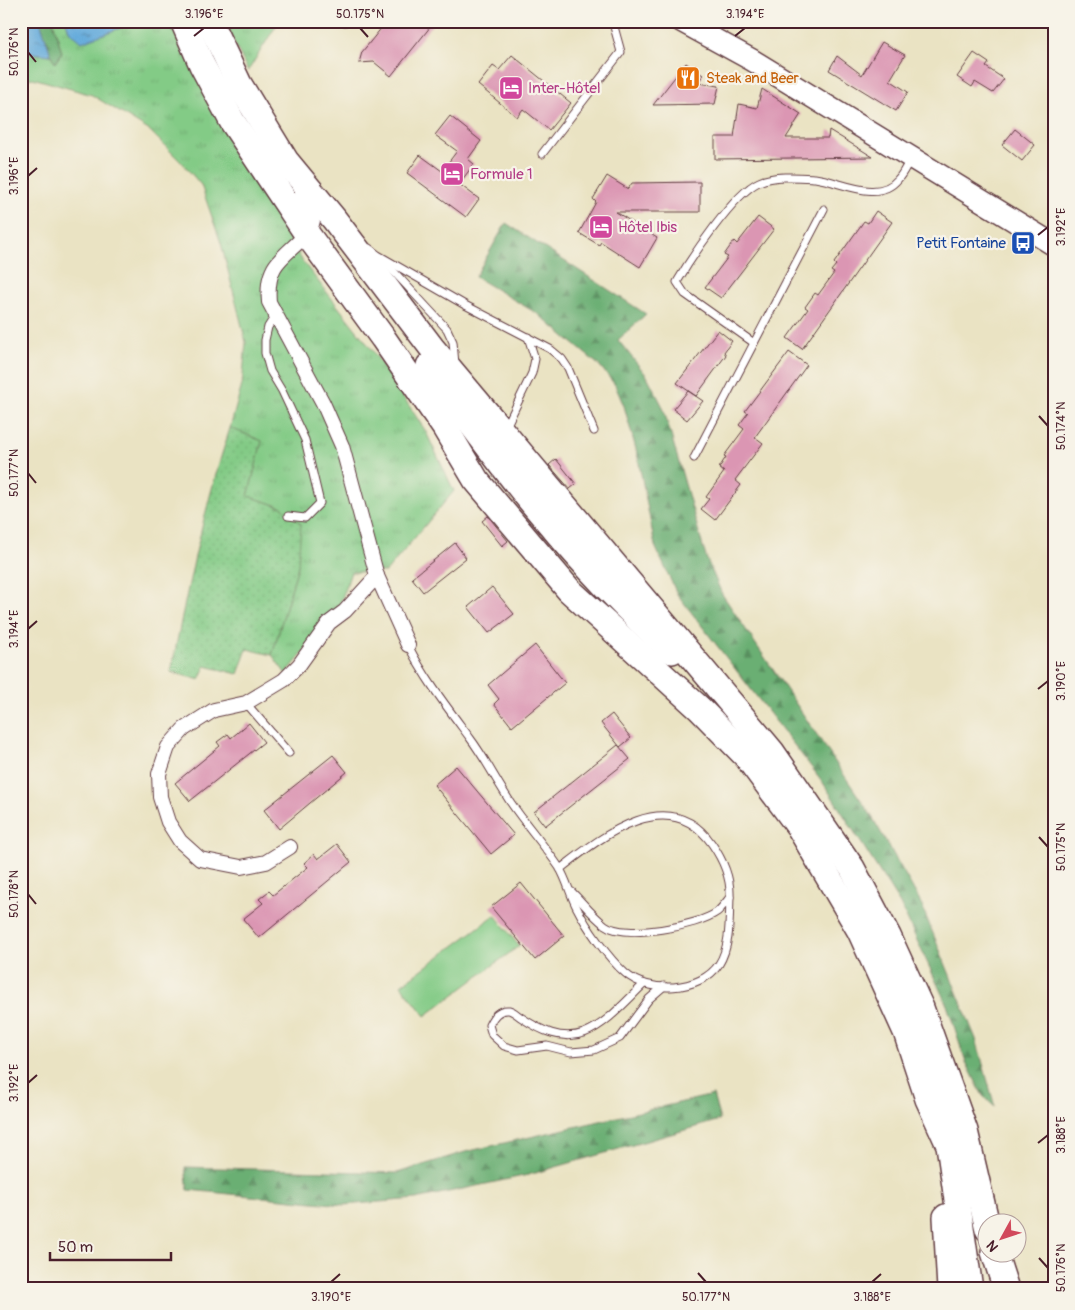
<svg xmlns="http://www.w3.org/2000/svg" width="1075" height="1310" viewBox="0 0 1075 1310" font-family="Pangolin,sans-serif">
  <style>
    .grass { fill: url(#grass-tufts); stroke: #667558 }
    .forest { fill: url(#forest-firs); stroke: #5a674f }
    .park { fill: url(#park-dots); stroke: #667558 }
    .pitch { fill: #83cb86; stroke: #667558 }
    .water { fill: url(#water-ripples); stroke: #586583 }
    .building { fill: #db96b3 }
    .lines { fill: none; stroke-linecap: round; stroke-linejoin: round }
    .service-casing { stroke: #623c42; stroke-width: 9 }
    .minor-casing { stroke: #623c42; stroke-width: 16 }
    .primary-casing { stroke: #623c42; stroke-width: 24 }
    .motorway-casing { stroke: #623c42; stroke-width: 28 }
    .service { stroke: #fff; stroke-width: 7 }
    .minor { stroke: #fff; stroke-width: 14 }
    .primary { stroke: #fff; stroke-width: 21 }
    .motorway { stroke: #fff; stroke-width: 25 }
    .ticks { fill: none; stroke: #4a1f2b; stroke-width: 2 }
    .labels { text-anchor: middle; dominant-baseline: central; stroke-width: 4.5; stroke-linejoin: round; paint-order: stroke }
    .food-label { font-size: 15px; fill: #c56008; stroke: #f7f3e8; text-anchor: start }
    .hotel-label { font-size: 15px; fill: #b23c85; stroke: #f7f3e8; text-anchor: start }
    .transit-label { font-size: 15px; fill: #164399; stroke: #f7f3e8; text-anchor: end }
    .neatline { fill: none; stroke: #4a1f2b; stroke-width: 2 }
    .ticks-label { font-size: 12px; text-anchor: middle; fill: #4a1f2b }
  </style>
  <defs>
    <pattern id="grass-tufts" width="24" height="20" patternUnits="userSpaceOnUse" patternTransform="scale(1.25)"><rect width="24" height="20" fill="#83cb86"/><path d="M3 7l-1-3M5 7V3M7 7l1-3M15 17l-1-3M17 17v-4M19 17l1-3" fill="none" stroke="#73ae74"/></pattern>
    <pattern id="forest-firs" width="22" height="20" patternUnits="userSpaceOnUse" patternTransform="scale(1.25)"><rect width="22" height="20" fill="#6aaf73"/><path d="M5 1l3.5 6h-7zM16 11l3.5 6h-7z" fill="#598e5f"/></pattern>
    <pattern id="park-dots" width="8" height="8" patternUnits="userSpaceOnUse" patternTransform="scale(1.25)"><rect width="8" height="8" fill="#83cb86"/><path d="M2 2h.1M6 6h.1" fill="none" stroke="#73ae74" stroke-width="1.8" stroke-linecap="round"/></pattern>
    <pattern id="water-ripples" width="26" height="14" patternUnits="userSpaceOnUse" patternTransform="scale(1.25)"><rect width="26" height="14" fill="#65abdb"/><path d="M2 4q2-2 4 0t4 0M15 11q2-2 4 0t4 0" fill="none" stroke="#558bb2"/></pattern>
  </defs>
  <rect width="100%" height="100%" fill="#f7f3e8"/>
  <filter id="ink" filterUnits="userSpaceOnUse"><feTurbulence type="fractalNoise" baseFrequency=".02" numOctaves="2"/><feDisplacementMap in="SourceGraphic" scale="10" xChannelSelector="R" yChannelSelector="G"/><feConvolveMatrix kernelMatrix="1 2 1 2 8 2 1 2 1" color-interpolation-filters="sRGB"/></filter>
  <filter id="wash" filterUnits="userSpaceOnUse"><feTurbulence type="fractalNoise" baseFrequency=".0096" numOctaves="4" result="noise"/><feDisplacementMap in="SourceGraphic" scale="20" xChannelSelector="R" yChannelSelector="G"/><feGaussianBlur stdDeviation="1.12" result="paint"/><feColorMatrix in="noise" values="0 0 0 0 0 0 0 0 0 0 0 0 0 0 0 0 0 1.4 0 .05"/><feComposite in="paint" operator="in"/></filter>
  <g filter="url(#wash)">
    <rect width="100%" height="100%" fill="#eae3c3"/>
    <g class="grass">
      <polygon points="53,21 171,21 227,132 269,200 303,262 373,351 425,430 454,491 386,572 351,572 338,610 286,674 272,655 298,566 282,507 248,496 262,441 230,428 242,385 246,342 221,243 201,185 184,165 150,131 92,95 33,78 21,80 21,52 51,55 55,62 62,53"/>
      <polygon points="224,21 279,21 248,71 226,26"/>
    </g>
    <g class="forest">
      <polygon points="40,21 53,21 62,53 55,63 51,55"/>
      <polygon points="506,223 646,314 618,340 647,376 663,407 706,557 722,594 871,815 919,899 976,1039 995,1107 983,1096 966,1062 947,1005 900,904 822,781 677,594 655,546 637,453 624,406 615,385 600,366 538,314 475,277"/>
      <polygon points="713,1095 720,1120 528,1175 416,1199 344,1205 188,1190 185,1167 397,1173 465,1152"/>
    </g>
    <path class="park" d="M230,428L262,441L248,496L282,507L301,524L298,566L272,655L247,649L238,674L205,666L200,680L171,672C187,589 204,508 230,428Z"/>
    <polygon class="pitch" points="495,915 519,946 425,1016 401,985"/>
    <g class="water">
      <polygon points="21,21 40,21 51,55 21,52"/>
      <polygon points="66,21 121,21 123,27 82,42 69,31"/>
    </g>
    <g id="blocks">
      <g class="building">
        <polygon points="387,21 435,21 391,76 374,62 359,63 362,52"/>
        <polygon points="882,42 905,55 890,80 908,92 896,111 829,70 837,56 862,75"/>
        <polygon points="974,53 989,63 986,67 1004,79 993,93 975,82 972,87 957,77"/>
        <polygon points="512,55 571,103 549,130 523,109 517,117 478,85 493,66 499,70"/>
        <polygon points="686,63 703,75 698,83 719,86 715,104 653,105"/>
        <polygon points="762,89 801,114 786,138 828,138 829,130 873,157 715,159 715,137 734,137 739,104 757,108"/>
        <polygon points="450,116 481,141 468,159 474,164 459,184 479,199 466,217 407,173 420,155 442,171 457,151 435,135"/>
        <polygon points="1015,129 1035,145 1022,161 1002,145"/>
        <polygon points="607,176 628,189 632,183 700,182 700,212 616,212 657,238 640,267 601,242 599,245 579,233 596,202 593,199"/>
        <polygon points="876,211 892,222 802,349 787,338 808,309 805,307 815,293 818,295 834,273 831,271 836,265 834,263 864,221 868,223"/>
        <polygon points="758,217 774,229 721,298 705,287 728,257 724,255 734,241 737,244"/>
        <polygon points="718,330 732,341 724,352 726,355 696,396 677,383"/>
        <polygon points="789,352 807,365 755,437 763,443 735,480 741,485 715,520 701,509 709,499 706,497 724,472 719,468 726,457 724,456 744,429 739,425 748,413 745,411"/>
        <polygon points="688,391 703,401 687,420 673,409"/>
        <polygon points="556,459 576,484 570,489 549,465"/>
        <polygon points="488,516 508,541 502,546 482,521"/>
        <polygon points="455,543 466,558 423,592 412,578"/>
        <polygon points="492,587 514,614 489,633 468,607"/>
        <polygon points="535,645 565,683 512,727 494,704 499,699 488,685"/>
        <polygon points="612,714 631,738 620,747 601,723"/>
        <polygon points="249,723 264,742 190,801 175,783 220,746 217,742 228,734 231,738"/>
        <polygon points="618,745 630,759 545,826 534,812"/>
        <polygon points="333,755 347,772 279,829 264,810"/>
        <polygon points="456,766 514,835 491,854 434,785"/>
        <polygon points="337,844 351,862 259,938 243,919 263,903 259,899 269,891 273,895 308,867 304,863 314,854 318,859"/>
        <polygon points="521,883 564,936 535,960 491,907"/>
      </g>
    </g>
  </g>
  <g filter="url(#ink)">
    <use href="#blocks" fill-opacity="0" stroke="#623c42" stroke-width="1"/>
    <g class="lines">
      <defs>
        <g id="service">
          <polyline points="345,21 345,22"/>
          <polyline points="542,154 621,52 613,23"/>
          <polyline points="369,248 378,255 465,305 550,349 562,359 568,368 594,431"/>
          <polyline points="384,261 447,329 453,342 455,364"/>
          <polyline points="275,316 268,327 265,340 265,353 270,371 282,391 305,440 320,503 305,518 288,516"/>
          <path d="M754,343L685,294L677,282C691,258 734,193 759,182C775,175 798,177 815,178C840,181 878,204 898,179C903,174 906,166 910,160"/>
          <polyline points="505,429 532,373 535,359 528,337"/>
          <polyline points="694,458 824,209"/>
          <path d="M408,645C425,679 447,707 470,738C485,758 497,782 511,803C526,825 544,845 559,867C567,880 570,895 577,908C587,928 608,958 625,973C648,994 701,992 719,964C731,945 729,918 730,897C731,877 723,860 712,844C669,782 601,837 560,869"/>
          <polyline points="246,703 289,753"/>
          <path d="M572,892C582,902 593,916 605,925C625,940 698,926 717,912C722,908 726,902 730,897"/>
          <path d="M644,984C626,1001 607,1024 584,1033C561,1041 540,1030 522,1018C518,1016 514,1011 509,1010C498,1009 493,1017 489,1025L492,1035L504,1046L518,1050L547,1046L571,1052L594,1050L620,1038L649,999L664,986"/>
        </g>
        <g id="minor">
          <path d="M302,193C305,200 313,210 313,217C315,235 283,251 274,268C268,279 268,290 269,302L323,403L342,446L377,576L408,645"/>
          <polyline points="290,847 266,862 241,867 200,859 180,841 168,822 160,797 159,774 168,747 184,729 214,710 246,703 284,680 299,665 329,623 345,611 377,576"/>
        </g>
        <polyline id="primary" points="681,21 752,60 1054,245"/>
        <g id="motorway">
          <polyline points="183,21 202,65 232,121 307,234 383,338 445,428 476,480 569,590 700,709 747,757 799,827 860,931 906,1032 928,1099 949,1145 970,1289"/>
          <polyline points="209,21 239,84 286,161 334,219 432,348 772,752 852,868 888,936 921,1008 965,1131 988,1229"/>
          <path d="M429,366C501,467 578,567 672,651"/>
          <polyline points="946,1217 950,1289"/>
          <polyline points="994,1252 1006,1289"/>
        </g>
      </defs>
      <use href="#service" class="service-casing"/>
      <use href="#minor" class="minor-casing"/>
      <use href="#primary" class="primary-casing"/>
      <use href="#motorway" class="motorway-casing"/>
      <use href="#service" class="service"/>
      <use href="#minor" class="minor"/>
      <use href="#primary" class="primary"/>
      <use href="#motorway" class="motorway"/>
    </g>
  </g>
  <path class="ticks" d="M360,28L368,37M194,36L204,28M735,36L745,28M28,52L36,62M28,176L37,168M1038,235L1048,227M1039,416L1048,426M28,473L36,483M28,629L37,621M1038,689L1048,681M1039,837L1048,847M28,894L36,904M28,1083L37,1075M1038,1143L1048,1135M1039,1258L1048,1268M698,1273L706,1282M331,1282L340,1274M872,1282L881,1274"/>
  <defs>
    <symbol id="restaurant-square" viewBox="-11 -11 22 22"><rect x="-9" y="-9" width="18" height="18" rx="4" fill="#e8710a" stroke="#f7f3e8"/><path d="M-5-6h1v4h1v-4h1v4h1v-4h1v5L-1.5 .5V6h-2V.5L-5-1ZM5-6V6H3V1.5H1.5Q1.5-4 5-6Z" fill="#fff"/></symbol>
    <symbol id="hotel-square" viewBox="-11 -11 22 22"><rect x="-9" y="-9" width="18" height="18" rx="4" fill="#d1479c" stroke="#f7f3e8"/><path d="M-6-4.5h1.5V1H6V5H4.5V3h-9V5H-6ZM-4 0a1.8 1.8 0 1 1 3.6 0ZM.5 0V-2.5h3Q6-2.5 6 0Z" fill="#fff"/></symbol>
    <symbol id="bus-square" viewBox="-11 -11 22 22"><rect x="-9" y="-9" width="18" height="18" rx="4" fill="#1a4fb4" stroke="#f7f3e8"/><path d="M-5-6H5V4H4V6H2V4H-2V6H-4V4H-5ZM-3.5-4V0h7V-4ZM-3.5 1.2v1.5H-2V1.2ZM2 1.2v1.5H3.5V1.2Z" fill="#fff"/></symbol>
  </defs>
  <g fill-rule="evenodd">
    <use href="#restaurant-square" x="674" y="64" width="28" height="28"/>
    <use href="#hotel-square" x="497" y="74" width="28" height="28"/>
    <use href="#hotel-square" x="438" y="160" width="28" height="28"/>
    <use href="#hotel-square" x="587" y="213" width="28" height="28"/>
    <use href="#bus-square" x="1009" y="229" width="28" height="28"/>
  </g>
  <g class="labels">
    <g class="food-label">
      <text x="706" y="78">Steak and Beer</text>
    </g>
    <g class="hotel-label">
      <text x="528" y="88">Inter-Hôtel</text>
      <text x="470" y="174">Formule 1</text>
      <text x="618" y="227">Hôtel Ibis</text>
    </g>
    <g class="transit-label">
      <text x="1006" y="243">Petit Fontaine</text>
    </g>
  </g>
  <rect width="1075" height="1310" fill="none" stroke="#f7f3e8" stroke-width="55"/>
  <g transform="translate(1002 1238) rotate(230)"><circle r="24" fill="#f7f3e8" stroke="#b29e9c"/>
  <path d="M0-4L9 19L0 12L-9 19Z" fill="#d1495b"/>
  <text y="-8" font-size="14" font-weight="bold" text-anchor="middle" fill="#4a1f2b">N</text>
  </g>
  <path d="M50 1252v8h121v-8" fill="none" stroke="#4a1f2b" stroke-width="2.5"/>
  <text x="58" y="1252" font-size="15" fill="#4a1f2b" stroke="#f7f3e8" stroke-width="4" paint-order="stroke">50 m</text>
  <rect x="28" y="28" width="1020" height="1254" class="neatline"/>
  <g class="ticks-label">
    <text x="204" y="18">3.196°E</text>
    <text x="360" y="18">50.175°N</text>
    <text x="745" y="18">3.194°E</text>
    <text transform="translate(14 52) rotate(-90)" y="4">50.176°N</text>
    <text transform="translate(14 176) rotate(-90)" y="4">3.196°E</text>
    <text transform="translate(1061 227) rotate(-90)" y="4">3.192°E</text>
    <text transform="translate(1061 426) rotate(-90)" y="4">50.174°N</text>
    <text transform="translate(14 473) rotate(-90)" y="4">50.177°N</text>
    <text transform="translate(14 629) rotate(-90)" y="4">3.194°E</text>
    <text transform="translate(1061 681) rotate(-90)" y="4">3.190°E</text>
    <text transform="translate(1061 847) rotate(-90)" y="4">50.175°N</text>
    <text transform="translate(14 894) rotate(-90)" y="4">50.178°N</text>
    <text transform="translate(14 1083) rotate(-90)" y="4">3.192°E</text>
    <text transform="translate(1061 1135) rotate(-90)" y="4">3.188°E</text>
    <text transform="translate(1061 1268) rotate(-90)" y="4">50.176°N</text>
    <text x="331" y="1301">3.190°E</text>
    <text x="706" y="1301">50.177°N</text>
    <text x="872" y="1301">3.188°E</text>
  </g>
</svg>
